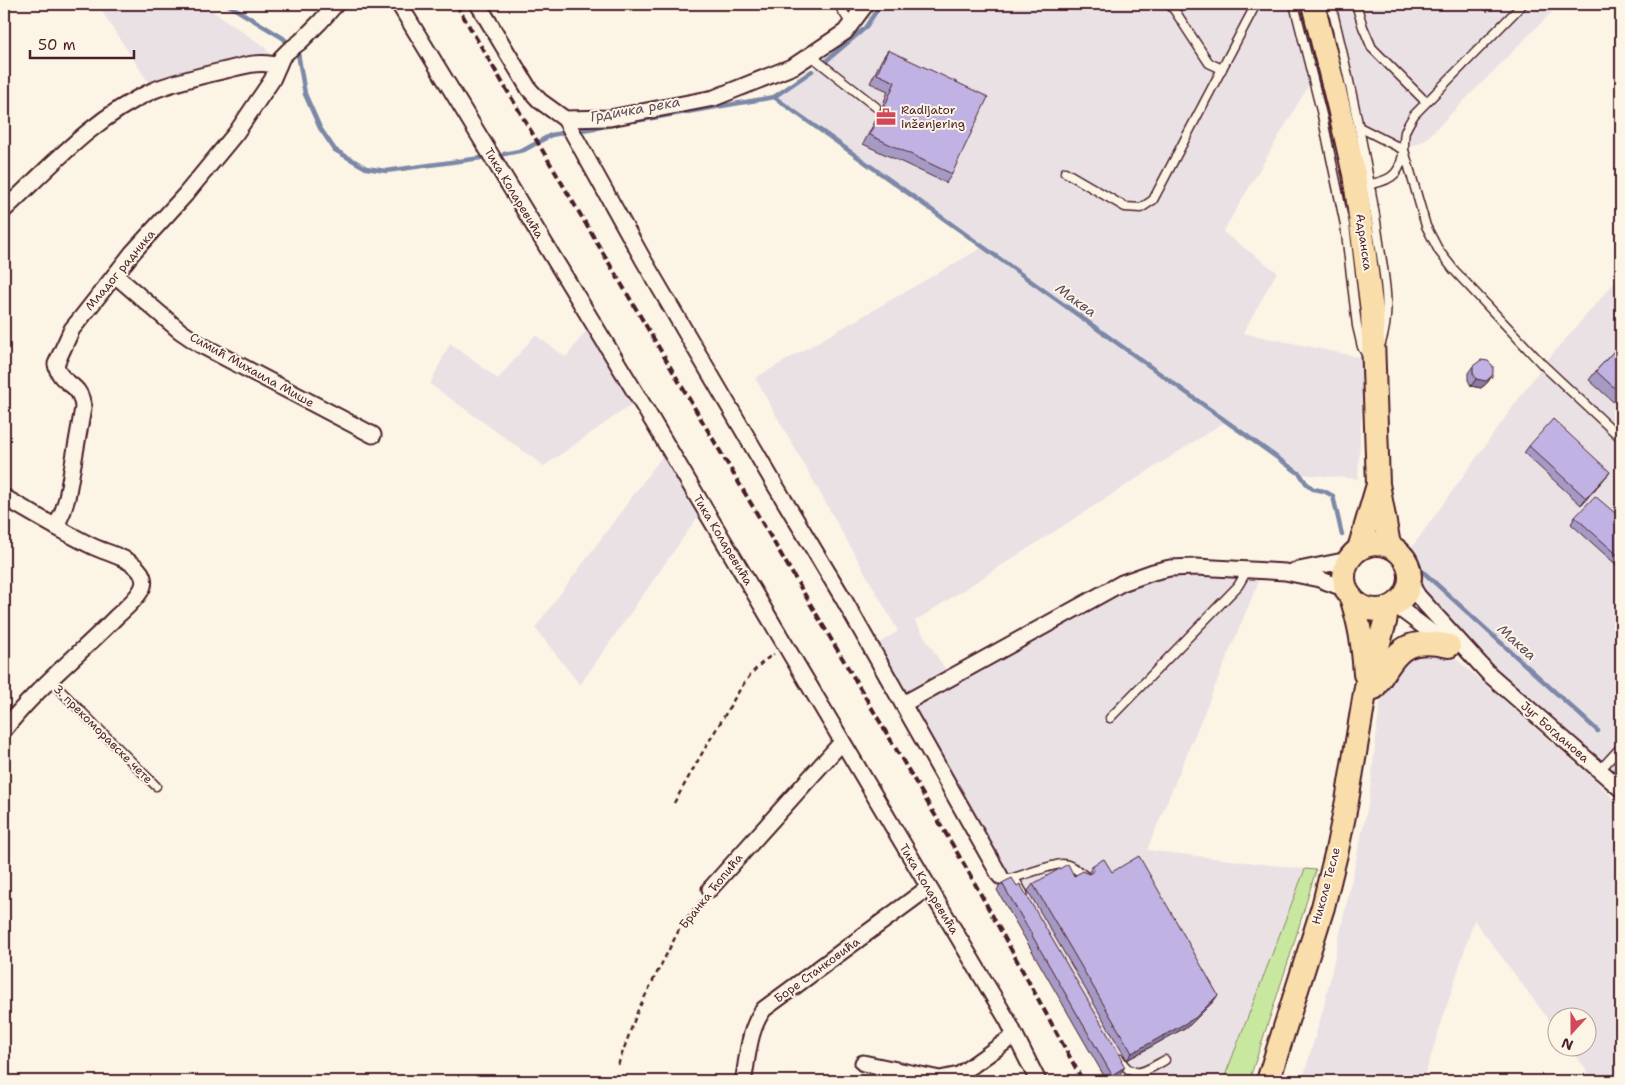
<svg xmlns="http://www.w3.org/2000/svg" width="1625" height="1085" viewBox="0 0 1625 1085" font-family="'Shantell Sans',sans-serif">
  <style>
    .built { fill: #eae1e5; fill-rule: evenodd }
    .green { fill: #c8e8a0; stroke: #898466 }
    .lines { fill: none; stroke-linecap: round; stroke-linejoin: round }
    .stream { stroke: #7c88a7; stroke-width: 4.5 }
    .service-casing { stroke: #4a1f2b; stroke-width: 11 }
    .minor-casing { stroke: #4a1f2b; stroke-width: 19 }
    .primary-casing { stroke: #4a1f2b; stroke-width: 26 }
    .path { stroke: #4a1f2b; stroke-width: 2.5; stroke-dasharray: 5 4; stroke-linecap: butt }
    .service { stroke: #fcf5e5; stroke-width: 8 }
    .minor { stroke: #fcf5e5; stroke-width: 15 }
    .primary { stroke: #f9deab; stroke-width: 22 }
    .rail { stroke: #4a1f2b; stroke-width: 4; stroke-dasharray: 8 4; stroke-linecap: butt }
    .wall { fill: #a59ac4; stroke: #4a1f2b }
    .shaded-wall { fill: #867da0; stroke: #4a1f2b }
    .building { fill: #c0b3e4; stroke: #4a1f2b }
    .labels { text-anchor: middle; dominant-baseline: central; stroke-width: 4; stroke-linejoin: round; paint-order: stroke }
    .poi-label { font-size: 12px; fill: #4a1f2b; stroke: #fcf5e5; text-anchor: start }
    .street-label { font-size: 12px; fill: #4a1f2b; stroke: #fcf5e5 }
    .water-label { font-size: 14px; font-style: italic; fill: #5f4b5e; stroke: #fcf5e5 }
  </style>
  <rect width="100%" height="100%" fill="#fcf5e5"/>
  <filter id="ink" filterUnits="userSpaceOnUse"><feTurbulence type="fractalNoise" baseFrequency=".02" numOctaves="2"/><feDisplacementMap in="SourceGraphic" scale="10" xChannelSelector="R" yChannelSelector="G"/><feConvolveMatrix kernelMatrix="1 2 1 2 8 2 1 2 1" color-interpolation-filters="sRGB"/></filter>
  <g filter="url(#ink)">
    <g class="built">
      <polygon points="97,4 202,4 265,47 278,66 154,91"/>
      <path d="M881,4H1294L1313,78L1223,232L1277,272L1243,333L1364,358L1358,479L1300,474L1223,423L915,621L950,677L1153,572L1263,571L1147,850L1305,869L1223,1081H1107L997,890L992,880L1000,876L872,648L898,631L755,378L983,247L774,97L808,74L856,37L865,28ZM1024,276L1082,317L1165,380H1164Z"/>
      <polygon points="1331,4 1560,4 1425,140 1404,150 1359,127"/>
      <polygon points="1621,275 1621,789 1489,674 1410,583 1411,574 1409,565 1405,557 1543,365"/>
      <polygon points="593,322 704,508 580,685 535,628 663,455 634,403 544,466 430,384 450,343 498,379 535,335 566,357"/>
      <polygon points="1438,643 1594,779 1609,794 1621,810 1621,1081 1591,1081 1584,1066 1570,1048 1588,1048 1588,1018 1558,1018 1557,1031 1474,920 1423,1081 1302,1081 1324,1006 1369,800 1381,693 1387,666"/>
    </g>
    <polygon class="green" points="1305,869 1316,870 1290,956 1249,1081 1223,1081"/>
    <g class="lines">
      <g class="stream">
        <polyline points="227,4 283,38 298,53 305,94 320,128 335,150 366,168 386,171 481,158"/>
        <polyline points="827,60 865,28 881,4"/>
        <polyline points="774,97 1300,474 1306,483 1313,489 1324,491 1333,496 1342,535"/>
        <polyline points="635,121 774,97 812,71"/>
        <polyline points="576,131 613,125"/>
        <polyline points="504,154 524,150 551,135 568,132"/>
        <polyline points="1421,570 1598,731"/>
      </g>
      <defs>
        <g id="service">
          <polyline points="838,4 851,24"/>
          <polyline points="1169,4 1175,11 1209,63 1222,69"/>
          <polyline points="1294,4 1322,115 1345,225 1357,326 1362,347 1366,354"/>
          <path d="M1331,4C1350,82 1368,162 1379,242C1384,275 1392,310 1381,343"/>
          <polyline points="1356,4 1363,27 1372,48 1426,102"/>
          <polyline points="810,55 876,107"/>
          <polyline points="1359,127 1404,150 1426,226 1439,251 1454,270 1543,365 1621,438"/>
          <polyline points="1065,172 1125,207 1141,208 1153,200 1256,4"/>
          <path d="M1371,184C1394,180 1401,172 1404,148C1404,143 1404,137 1405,132C1407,126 1411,120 1414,115L1523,4"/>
          <polyline points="51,681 156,786"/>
          <polyline points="1110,718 1238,586 1245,574 1246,570"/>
          <polyline points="1600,770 1621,747"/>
          <path d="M1000,876L1003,879H1010C1020,876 1054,864 1062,864C1070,864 1077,870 1084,875"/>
          <polyline points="1014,878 1023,893"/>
          <path d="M1120,1059C1133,1082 1147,1070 1165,1060"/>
        </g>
        <g id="minor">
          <polyline points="399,4 643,405 1008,1021 1038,1081"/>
          <polyline points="478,4 529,89 540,101 565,119 610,118 714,98 794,66 845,32 866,4"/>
          <polyline points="565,119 644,261 775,485 843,598 1000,876"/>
          <path d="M4,210C50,167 94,117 152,91C173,82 204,75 226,70C243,66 261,60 278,66"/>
          <polyline points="115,275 180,331 199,344 373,435"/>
          <path d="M4,497C33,514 63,532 94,547C107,553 127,557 138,569C142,573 145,580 143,586C140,596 124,610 116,617C79,655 36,688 4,730"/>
          <path d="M56,527L63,511L67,498L83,408C81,380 60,387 56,364L72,329L81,318L133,252L185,195L236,133L272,80L282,57L288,51L300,42L320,22L336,4"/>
          <polyline points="1294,571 1348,560"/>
          <polyline points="1410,583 1418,596 1489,674 1621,789"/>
          <polyline points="1395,605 1447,644"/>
          <polyline points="903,704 1122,583 1153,572 1170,568 1196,567 1285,572 1319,579 1346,589"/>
          <polyline points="710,889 842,742"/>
          <polyline points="863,1063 940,1079 959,1075 1015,1035"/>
          <path d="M744,1077C748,1055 749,1028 764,1009L928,888"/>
        </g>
        <g id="primary">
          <polyline points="1313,4 1339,108 1354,174 1359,209 1372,311 1378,484 1389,545"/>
          <circle cx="1377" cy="577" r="33"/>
          <polyline points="1359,549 1377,488"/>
          <path d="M1351,597C1360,625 1363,645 1365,674"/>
          <path d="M1374,688C1397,653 1402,636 1449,646"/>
          <polyline points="1268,1081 1323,907 1337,850 1347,801 1366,687 1385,622 1387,609"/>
        </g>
      </defs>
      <use href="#service" class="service-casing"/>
      <use href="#minor" class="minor-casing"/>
      <use href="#primary" class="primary-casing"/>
      <g class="path">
        <path d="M674,803C690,775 705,747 722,720C736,696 750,668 774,654"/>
        <polyline points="618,1065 638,1010 682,924 701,900"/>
      </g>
      <use href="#service" class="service"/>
      <use href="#minor" class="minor"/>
      <use href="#primary" class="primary"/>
      <polyline class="rail" points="456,4 968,871 1083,1081"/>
    </g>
    <g class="wall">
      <polygon points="1479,4 1495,4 1487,12"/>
      <polygon points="888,50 952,174 946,183 863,144 881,110 888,91 870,83 882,59"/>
      <polygon points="1621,343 1621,409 1589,380 1596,371"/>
      <polygon points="1473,366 1492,376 1487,383 1481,388 1471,386 1468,380 1468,373"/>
      <polygon points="1529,446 1610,472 1605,478 1581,505 1524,453"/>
      <polygon points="1621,505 1621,569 1571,524 1575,517 1615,513"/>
      <polygon points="1093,865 1112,872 1213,1002 1190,1025 1127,1060 1028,891 1033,884 1089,873 1089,872"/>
      <polygon points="1002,883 1121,1061 1120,1074 1108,1081 1107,1081 997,890"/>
    </g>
    <g class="shaded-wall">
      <polygon points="1493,4 1495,4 1487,12"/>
      <polygon points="1492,376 1487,383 1481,388 1471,386 1476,379"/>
      <polygon points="1610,472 1605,478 1581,505 1586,498"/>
      <polygon points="1218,995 1213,1002 1190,1025 1127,1060 1132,1053"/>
      <polygon points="1125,1067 1120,1074 1107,1081 1112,1075"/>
    </g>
    <g class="building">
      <polygon points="888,50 988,97 952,174 870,135 887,101 895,82 877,74"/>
      <polygon points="1621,343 1621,394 1596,371"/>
      <polygon points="1481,360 1488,361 1493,366 1493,373 1492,376 1486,381 1476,379 1473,373 1473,366"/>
      <polygon points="1553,419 1610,472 1586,498 1529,446"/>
      <polygon points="1595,496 1615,513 1621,505 1621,558 1575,517"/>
      <polygon points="1139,856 1218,995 1195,1018 1132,1053 1033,884 1068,864 1074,876 1083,871 1089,874 1094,871 1093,865 1104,859 1112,872"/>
      <polygon points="1012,878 1017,886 1020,884 1122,1059 1121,1060 1125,1067 1112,1075 1002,883"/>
    </g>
  </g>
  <defs>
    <symbol id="office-bare" viewBox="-9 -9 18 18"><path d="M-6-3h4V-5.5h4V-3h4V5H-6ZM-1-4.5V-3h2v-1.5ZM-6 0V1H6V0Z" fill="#d1495b" stroke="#fcf5e5" stroke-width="2.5" paint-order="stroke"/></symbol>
  </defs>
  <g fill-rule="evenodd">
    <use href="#office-bare" x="872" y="103" width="28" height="28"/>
  </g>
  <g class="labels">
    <g class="poi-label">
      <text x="901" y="110">Radijator<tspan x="901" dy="14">inženjering</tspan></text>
    </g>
    <g class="street-label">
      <text transform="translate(514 193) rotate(59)">Тика Коларевића</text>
      <text transform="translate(1364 242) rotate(82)">Адранска</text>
      <text transform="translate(120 270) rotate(-50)">Младог радника</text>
      <text transform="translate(252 370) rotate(29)">Симић Михаила Мише</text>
      <text transform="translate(723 540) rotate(59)">Тика Коларевића</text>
      <text transform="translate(1555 732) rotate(41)">Југ Богданова</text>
      <text transform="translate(103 734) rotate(45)">3. прекоморавске чете</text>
      <text transform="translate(1326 886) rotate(-75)">Николе Тесле</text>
      <text transform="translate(929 889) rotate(59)">Тика Коларевића</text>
      <text transform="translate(711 891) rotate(-51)">Бранка Ћопића</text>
      <text transform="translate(817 970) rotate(-36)">Боре Станковића</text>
    </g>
    <g class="water-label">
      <text transform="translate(635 109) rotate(-10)">Грдичка река</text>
      <text transform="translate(1076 300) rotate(36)">Маква</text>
      <text transform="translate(1517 642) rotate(42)">Маква</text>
    </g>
  </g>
  <rect width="1625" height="1085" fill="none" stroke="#fcf5e5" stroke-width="20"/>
  <rect x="10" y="10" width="1605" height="1065" fill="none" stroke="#4a1f2b" stroke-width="2" filter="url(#ink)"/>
  <g transform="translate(1572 1032) rotate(201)"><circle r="24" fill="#fcf5e5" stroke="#b59f9b"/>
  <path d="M0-4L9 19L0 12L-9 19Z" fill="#d1495b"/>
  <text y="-8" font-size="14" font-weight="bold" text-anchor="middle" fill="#4a1f2b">N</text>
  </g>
  <path d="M30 50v8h104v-8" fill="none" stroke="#4a1f2b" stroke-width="2.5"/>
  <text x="38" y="50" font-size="15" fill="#4a1f2b" stroke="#fcf5e5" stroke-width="4" paint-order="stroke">50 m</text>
</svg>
